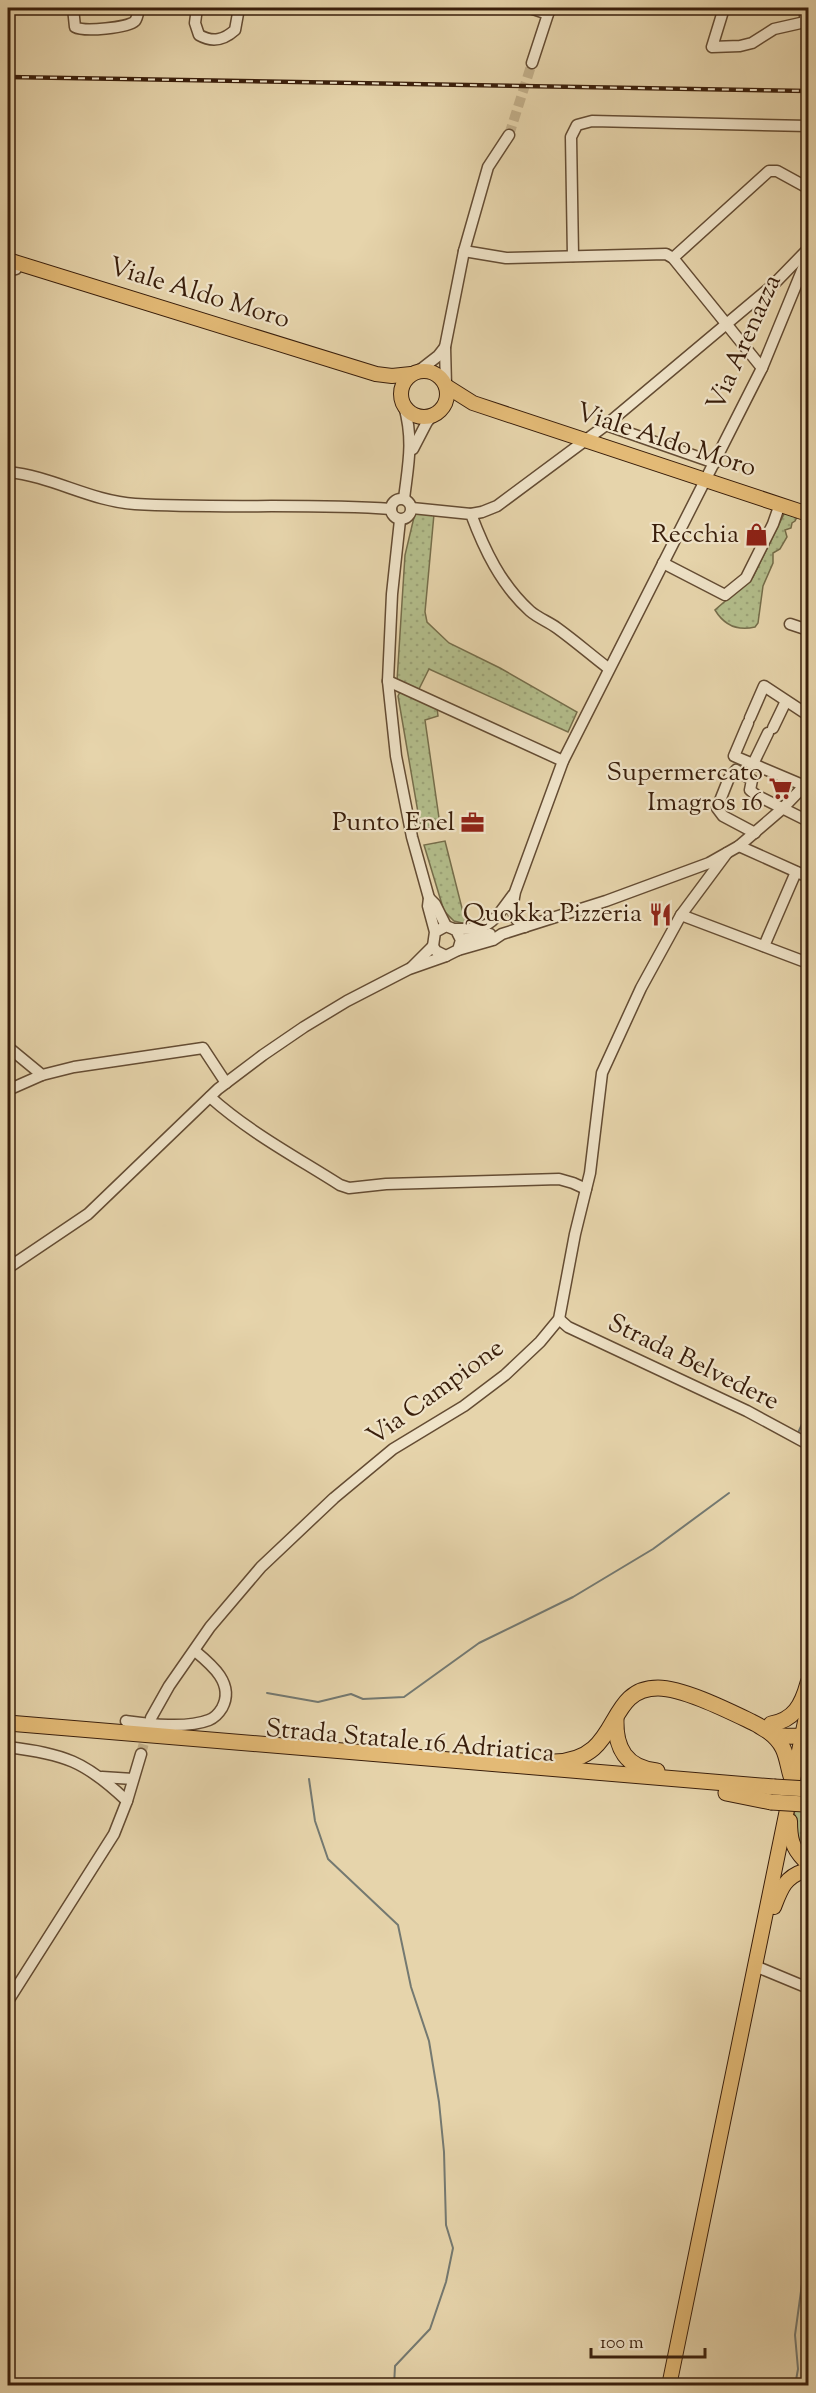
<svg xmlns="http://www.w3.org/2000/svg" width="816" height="2393" viewBox="0 0 816 2393" font-family="'Sorts Mill Goudy',serif">
  <style>
    .grass { fill: url(#grass-dots); stroke: #766e4b; stroke-width: 1.5 }
    .lines { fill: none; stroke-linecap: round; stroke-linejoin: round }
    .stream { stroke: #747971; stroke-width: 2 }
    .minor-tunnel { stroke: #c3b08b; stroke-width: 10; stroke-dasharray: 10 5; stroke-linecap: butt }
    .minor-casing { stroke: #644c33; stroke-width: 13 }
    .major-casing { stroke: #391e0b; stroke-width: 16 }
    .highway-casing { stroke: #391e0b; stroke-width: 17 }
    .minor { stroke: #efe3c8; stroke-width: 10 }
    .major { stroke: #e3ba76; stroke-width: 14 }
    .highway { stroke: #e3ba76; stroke-width: 15 }
    .rail-casing { stroke: #391e0b; stroke-width: 4.5 }
    .rail { stroke: #efe3c8; stroke-width: 2; stroke-dasharray: 7; stroke-linecap: butt }
    .highway-bridge-casing { stroke: #391e0b; stroke-width: 17; stroke-linecap: butt }
    .highway-bridge { stroke: #e3ba76; stroke-width: 15 }
    .labels { text-anchor: middle; dominant-baseline: central; stroke-width: 4.5; stroke-linejoin: round; paint-order: stroke }
    .street-label { font-size: 26px; fill: #391e0b; stroke: #efe3c8 }
    .poi-label { font-size: 26px; fill: #391e0b; stroke: #efe3c8; text-anchor: end }
  </style>
  <defs>
    <pattern id="grass-dots" width="8" height="8" patternUnits="userSpaceOnUse" patternTransform="scale(1.5)"><rect width="8" height="8" fill="#b3bd8b"/><path d="M2 2h.1M6 6h.1" fill="none" stroke="#9ba277" stroke-width="1.8" stroke-linecap="round"/></pattern>
  </defs>
  <rect width="100%" height="100%" fill="#e6d4ab"/>
  <filter id="stains"><feTurbulence type="fractalNoise" baseFrequency=".00333" numOctaves="4"/><feColorMatrix values="0 0 0 0 .2 0 0 0 0 .09 0 0 0 0 .02 0 0 0 .5 -.17"/></filter>
  <radialGradient id="worn" r=".72"><stop offset=".6" stop-color="#630" stop-opacity="0"/><stop offset="1" stop-color="#630" stop-opacity=".3"/></radialGradient>
  <g class="grass">
    <path d="M785,512L798,515L795,521L792,523L791,528L785,530L787,537L780,549L773,553V563L763,586L758,623L755,627C738,631 724,625 715,610L753,577Z"/>
    <polygon points="415,513 434,514 425,612 427,622 449,643 500,668 577,712 568,732 429,669 418,691 397,681 405,555"/>
    <polygon points="400,692 437,708 438,716 425,720 440,825 421,830 398,696"/>
    <polygon points="445,841 466,924 454,921 444,911 424,845"/>
    <path d="M808,1806V1858C793,1840 792,1830 795,1807Z"/>
  </g>
  <g class="lines">
    <g class="stream">
      <polyline points="798,1433 808,1411"/>
      <polyline points="267,1693 318,1702 351,1694 363,1699 404,1697 479,1643 573,1597 653,1549 729,1493"/>
      <polyline points="309,1779 315,1821 328,1859 398,1925 411,1987 429,2041 439,2102 444,2152 446,2225 453,2248 446,2282 430,2329 395,2366 394,2386"/>
      <polyline points="795,2386 798,2369 795,2335 808,2240"/>
    </g>
    <g class="minor-tunnel">
      <polyline points="509,135 532,63"/>
      <polyline points="141,1754 148,1728"/>
    </g>
    <defs>
      <g id="minor">
        <path d="M73,8L75,27C84,32 128,28 135,21C138,17 138,12 139,8"/>
        <path d="M197,8L195,23L199,35C213,43 224,40 235,30L239,8"/>
        <polyline points="530,8 548,14"/>
        <polyline points="724,8 712,47 740,46 752,43 774,29 805,22 805,8"/>
        <polyline points="532,63 550,8"/>
        <polyline points="464,251 506,258 666,254 673,258 762,368"/>
        <polyline points="573,256 571,137 577,125 592,121 808,126"/>
        <polyline points="673,258 769,171 777,171 808,188"/>
        <polyline points="8,271 16,269"/>
        <polyline points="420,370 438,356 445,347"/>
        <polyline points="446,386 445,347 464,251 488,167 509,135"/>
        <path d="M404,406C414,441 408,465 404,499"/>
        <polyline points="606,425 715,463"/>
        <polyline points="413,449 427,422 433,415"/>
        <path d="M8,472C52,476 90,501 135,504C220,509 306,503 391,509"/>
        <circle cx="401" cy="509" r="10"/>
        <path d="M412,508L471,514C484,549 501,585 530,611C538,618 549,622 557,628C575,641 591,655 608,668"/>
        <polyline points="471,514 482,512 497,506 606,425 773,285 808,249"/>
        <polyline points="400,520 392,594 388,681 396,756 412,837 429,898 428,906 435,932 433,946 436,951 446,956 458,950 461,940 456,930 446,926 435,932"/>
        <polyline points="663,563 725,595 746,578 773,524 780,504"/>
        <polyline points="790,624 808,630"/>
        <polyline points="388,681 563,761"/>
        <polyline points="750,718 764,686 808,715"/>
        <polyline points="748,723 734,756 805,786"/>
        <polyline points="773,728 786,701"/>
        <polyline points="753,764 768,733"/>
        <polyline points="755,833 723,816 717,808 729,778 736,770 752,780 750,790 756,795 808,821"/>
        <polyline points="739,846 808,877"/>
        <polyline points="429,898 435,904 446,926"/>
        <polyline points="681,915 808,963"/>
        <path d="M525,927C510,918 512,907 515,892L563,761L762,368L808,256"/>
        <path d="M454,929C491,930 492,923 513,895"/>
        <polyline points="461,940 490,934"/>
        <polyline points="764,946 796,872"/>
        <polyline points="458,950 493,940 502,934 606,901 709,863 739,846 782,809 808,782"/>
        <polyline points="412,967 433,946"/>
        <polyline points="8,1047 42,1075 74,1067 203,1048 226,1083"/>
        <polyline points="8,1090 42,1075"/>
        <path d="M210,1097C249,1132 296,1157 340,1185L349,1188L386,1184L559,1179L573,1183L586,1189"/>
        <polyline points="8,1268 88,1214 218,1089 263,1055 304,1027 347,1001 409,969 446,956"/>
        <polyline points="559,1319 568,1327 747,1411 808,1444"/>
        <polyline points="151,1718 169,1686 210,1627 261,1567 334,1498 393,1449 464,1406 505,1375 540,1342 559,1319 575,1234 590,1173 602,1073 641,988 681,915 727,853"/>
        <path d="M126,1721C149,1724 186,1729 209,1720C214,1718 219,1713 222,1708C235,1684 212,1665 195,1651"/>
        <path d="M8,1747C64,1754 85,1761 127,1801"/>
        <polyline points="102,1777 133,1779"/>
        <polyline points="755,1966 808,1988"/>
        <polyline points="8,2001 114,1834 127,1801 141,1754"/>
      </g>
      <g id="major">
        <polyline points="8,260 376,374 392,376 411,374"/>
        <circle cx="424" cy="394" r="23"/>
        <polyline points="446,386 473,403 808,514"/>
        <path d="M790,1821C790,1838 792,1848 804,1860"/>
        <path d="M774,1907C781,1889 785,1877 804,1871"/>
        <polyline points="669,2386 808,1707"/>
      </g>
      <g id="highway">
        <path d="M616,1719C615,1748 626,1768 657,1771"/>
        <polyline points="8,1723 774,1787"/>
        <path d="M771,1724C794,1720 802,1705 808,1683"/>
        <path d="M769,1732C790,1748 785,1763 794,1785"/>
        <path d="M554,1762C624,1760 603,1688 658,1688C683,1688 729,1711 752,1722C761,1726 767,1732 776,1735C785,1737 794,1736 803,1736"/>
        <polyline points="726,1793 771,1802"/>
      </g>
    </defs>
    <use href="#minor" class="minor-casing"/>
    <use href="#major" class="major-casing"/>
    <use href="#highway" class="highway-casing"/>
    <use href="#minor" class="minor"/>
    <use href="#major" class="major"/>
    <use href="#highway" class="highway"/>
    <defs>
      <polyline id="rail" points="8,77 808,91"/>
    </defs>
    <use href="#rail" class="rail-casing"/>
    <use href="#rail" class="rail"/>
    <defs>
      <g id="highway-bridge">
        <polyline points="774,1787 808,1789"/>
        <polyline points="771,1802 804,1804"/>
      </g>
    </defs>
    <use href="#highway-bridge" class="highway-bridge-casing"/>
    <use href="#highway-bridge" class="highway-bridge"/>
  </g>
  <defs>
    <symbol id="shop-bare" viewBox="-9 -9 18 18"><path d="M-5-2.5h2.3a2.7 3.5 0 0 1 5.4 0H5L5.5 6h-11ZM-1.5-2.5h3a1.5 2.3 0 0 0-3 0Z" fill="#8f2418" stroke="#efe3c8" stroke-width="2.5" paint-order="stroke"/></symbol>
    <symbol id="supermarket-bare" viewBox="-9 -9 18 18"><path d="M-6-5.5h2.5l.6 2H6L4.5 2H-2.5L-4.4-4H-6ZM-1.5 3.2a1.3 1.3 0 1 0 .1 0ZM3 3.2a1.3 1.3 0 1 0 .1 0Z" fill="#8f2418" stroke="#efe3c8" stroke-width="2.5" paint-order="stroke"/></symbol>
    <symbol id="office-bare" viewBox="-9 -9 18 18"><path d="M-6-3h4V-5.5h4V-3h4V5H-6ZM-1-4.5V-3h2v-1.5ZM-6 0V1H6V0Z" fill="#8f2418" stroke="#efe3c8" stroke-width="2.5" paint-order="stroke"/></symbol>
    <symbol id="restaurant-bare" viewBox="-9 -9 18 18"><path d="M-5-6h1v4h1v-4h1v4h1v-4h1v5L-1.5 .5V6h-2V.5L-5-1ZM5-6V6H3V1.5H1.5Q1.5-4 5-6Z" fill="#8f2418" stroke="#efe3c8" stroke-width="2.5" paint-order="stroke"/></symbol>
  </defs>
  <g fill-rule="evenodd">
    <use href="#shop-bare" x="740" y="518" width="33" height="33"/>
    <use href="#supermarket-bare" x="764" y="772" width="33" height="33"/>
    <use href="#office-bare" x="456" y="806" width="33" height="33"/>
    <use href="#restaurant-bare" x="644" y="898" width="33" height="33"/>
  </g>
  <g class="labels">
    <g class="street-label">
      <text transform="translate(199 294) rotate(17)">Viale Aldo Moro</text>
      <text transform="translate(745 343) rotate(-66)">Via Arenazza</text>
      <text transform="translate(666 441) rotate(18)">Viale Aldo Moro</text>
      <text transform="translate(693 1363) rotate(26)">Strada Belvedere</text>
      <text transform="translate(436 1393) rotate(-36)">Via Campione</text>
      <text transform="translate(410 1742) rotate(5)">Strada Statale 16 Adriatica</text>
    </g>
    <g class="poi-label">
      <text x="739" y="535">Recchia</text>
      <text x="763" y="773">Supermercato<tspan x="763" dy="30">Imagros 16</tspan></text>
      <text x="455" y="823">Punto Enel</text>
      <text x="642" y="914">Quokka Pizzeria</text>
    </g>
  </g>
  <rect width="816" height="2393" fill="none" stroke="#e6d4ab" stroke-width="30"/>
  <rect x="9" y="9" width="798" height="2375" fill="none" stroke="#391e0b" stroke-width="3"/>
  <rect x="15" y="15" width="786" height="2363" fill="none" stroke="#391e0b" stroke-width="1.5"/>
  <path d="M591 2348v9h114v-9" fill="none" stroke="#391e0b" stroke-width="3"/>
  <text x="600" y="2348" font-size="18" fill="#391e0b" stroke="#efe3c8" stroke-width="4.5" paint-order="stroke">100 m</text>
  <rect width="100%" height="100%" filter="url(#stains)"/>
  <rect width="100%" height="100%" fill="url(#worn)"/>
</svg>
